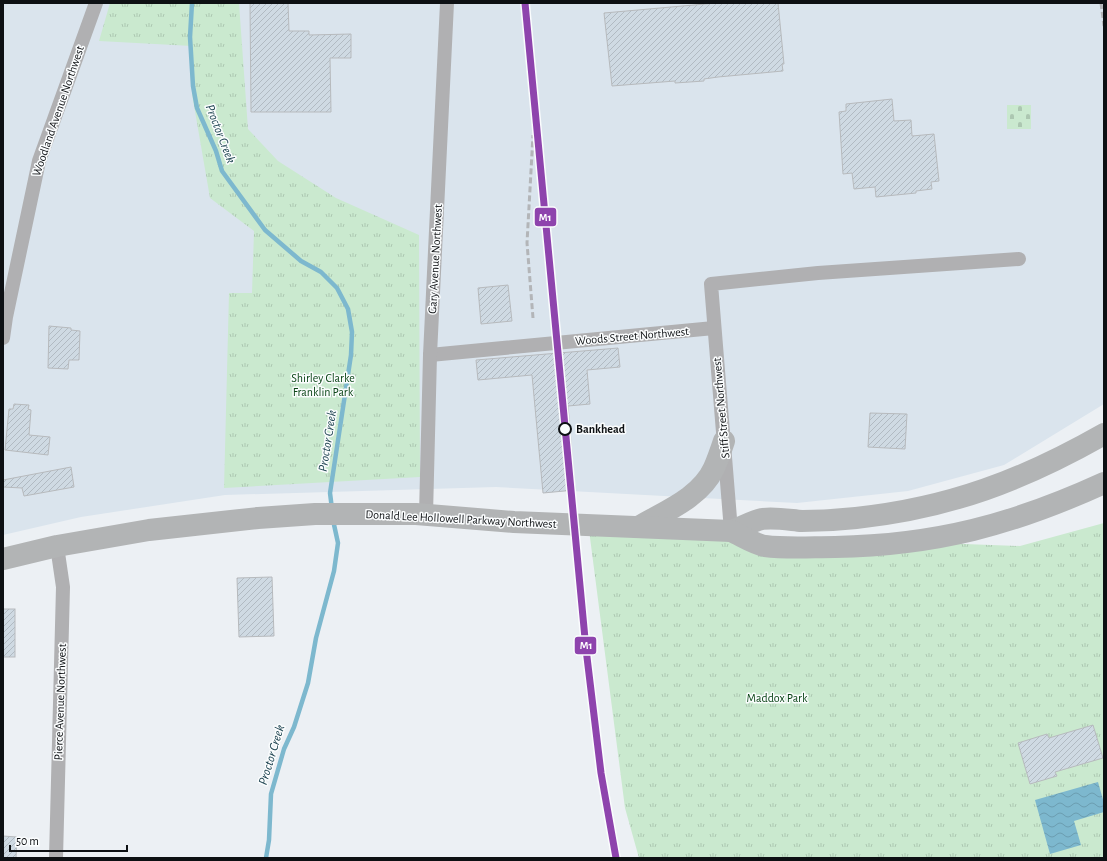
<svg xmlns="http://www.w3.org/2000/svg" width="1107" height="861" viewBox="0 0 1107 861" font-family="'Alegreya Sans',sans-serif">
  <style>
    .built { fill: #dae4ed }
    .cemetery { fill: url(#cemetery-stones) }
    .park { fill: url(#park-tufts) }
    .water { fill: url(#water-waves) }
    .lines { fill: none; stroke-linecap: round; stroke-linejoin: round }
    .stream { stroke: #7db8ce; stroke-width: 4.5 }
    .building { fill: url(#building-hatch); stroke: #b7babd }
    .minor { stroke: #b0b0b2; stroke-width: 14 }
    .primary { stroke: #b2b4b5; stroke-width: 22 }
    .rail { stroke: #b3b5b8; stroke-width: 3; stroke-dasharray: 6 3; stroke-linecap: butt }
    .metro-1-casing { stroke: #fbfdfe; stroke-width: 10 }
    .metro-1 { stroke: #8e44ad; stroke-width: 7 }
    .stop-dot { fill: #fbfdfe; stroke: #0d1013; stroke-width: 2 }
    .labels { text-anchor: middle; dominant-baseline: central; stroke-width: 3; stroke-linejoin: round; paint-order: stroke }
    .street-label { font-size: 12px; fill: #0d1013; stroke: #fbfdfe }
    .park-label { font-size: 12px; fill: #094415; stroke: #fbfdfe }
    .stop-label { font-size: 12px; font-weight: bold; fill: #0d1013; stroke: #fbfdfe; text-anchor: start }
    .water-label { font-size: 13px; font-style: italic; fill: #1b414e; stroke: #fbfdfe }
    .line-badge { stroke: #fbfdfe; stroke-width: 1.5 }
    .badge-label { font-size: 11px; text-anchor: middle; font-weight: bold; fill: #fff }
  </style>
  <defs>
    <pattern id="cemetery-stones" width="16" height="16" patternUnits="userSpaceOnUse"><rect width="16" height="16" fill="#cae9cf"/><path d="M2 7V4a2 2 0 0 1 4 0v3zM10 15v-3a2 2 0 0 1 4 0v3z" fill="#acc7b1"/></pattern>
    <pattern id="park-tufts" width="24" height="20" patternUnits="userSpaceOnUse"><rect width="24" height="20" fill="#cae9cf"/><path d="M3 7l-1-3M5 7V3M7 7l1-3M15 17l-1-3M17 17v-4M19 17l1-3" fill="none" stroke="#acc7b1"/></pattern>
    <pattern id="water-waves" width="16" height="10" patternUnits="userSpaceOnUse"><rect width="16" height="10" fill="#7db8ce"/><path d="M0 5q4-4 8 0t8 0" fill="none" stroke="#6b9db0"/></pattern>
    <pattern id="building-hatch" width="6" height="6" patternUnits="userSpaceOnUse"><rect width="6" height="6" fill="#cfdae3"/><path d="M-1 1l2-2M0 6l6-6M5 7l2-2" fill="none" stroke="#b1bac2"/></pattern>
  </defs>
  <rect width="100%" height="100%" fill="#ecf0f4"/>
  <polygon class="built" points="3,3 1104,3 1104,404 1004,465 908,491 797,503 496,487 225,495 81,517 3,535"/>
  <rect class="cemetery" x="1007" y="105" width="24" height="24"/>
  <g class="park">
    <polygon points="110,3 239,3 248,129 278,161 336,198 419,235 420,477 224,488 229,293 252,293 254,231 210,198 192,94 192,46 99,41"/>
    <polygon points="1104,523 1104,858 639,858 625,808 589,530 1020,546"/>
  </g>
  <polygon class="water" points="1098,782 1104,803 1104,812 1074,821 1081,845 1050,854 1035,800"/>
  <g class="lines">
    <g class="stream">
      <polyline points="192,3 190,37 193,86 197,108 216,151 222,171 265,230 301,261 321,272 337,288 348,309 352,332 351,355 330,493 332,509"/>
      <polyline points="266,858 269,840 271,794 284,749 294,727 308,683 316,638 334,571 338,543 333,520"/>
    </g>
  </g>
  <g class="building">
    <polygon points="250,3 288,3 289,31 309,31 309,35 351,34 351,58 330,58 331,112 251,112"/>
    <polygon points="716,3 778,3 784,64 782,64 783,71 718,77 704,79 704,81 675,83 675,81 612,86 604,13"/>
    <polygon points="892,99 894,121 911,120 912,136 934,134 939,181 931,182 932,189 916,191 916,193 876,197 875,187 854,189 852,173 843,174 839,112 846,111 846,104"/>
    <polygon points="508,285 512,321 481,324 478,288"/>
    <polygon points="49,326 71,328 71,330 80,331 79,360 69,360 68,369 48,368"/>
    <polygon points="618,348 620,367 587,370 590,404 568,406 575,490 543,493 532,375 478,380 476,360"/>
    <polygon points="14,404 29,405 28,409 31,410 29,435 50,437 48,455 5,450 9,409 13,409"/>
    <polygon points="870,413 907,414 905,449 868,447"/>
    <polygon points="71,467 74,487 24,496 22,488 3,487 3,480"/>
    <polygon points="272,577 274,636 239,637 237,578"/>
    <rect x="3" y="609" width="12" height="48"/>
    <polygon points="1093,725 1103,758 1055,772 1057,776 1030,784 1018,743 1047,734 1049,738"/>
    <polygon points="3,836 17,837 16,858 3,858"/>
  </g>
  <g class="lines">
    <g class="minor">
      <polyline points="3,338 6,317 39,161 96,3"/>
      <polyline points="430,355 714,328"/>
      <polyline points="426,515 430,355 447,3"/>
      <polyline points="731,531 711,284 818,273 1019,259"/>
      <polyline points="56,858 63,587 57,546"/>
    </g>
    <g class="primary">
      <path d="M640,526C666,511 701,497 714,468C718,459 721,450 724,441"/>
      <path d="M731,531C741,528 752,521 762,519C774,517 790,520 802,521C820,521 838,520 856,518C950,508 1023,480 1104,434"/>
      <path d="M3,559L57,546L149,530L258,518L315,514H416L514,522L731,531C742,536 754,544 765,546C787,549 812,547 835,547C936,545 1012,525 1104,483"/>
    </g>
    <g class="rail">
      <polyline points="525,3 555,318"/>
      <polyline points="1101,3 1104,26"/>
      <polyline points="533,318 527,243 533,135"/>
    </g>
    <defs>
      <polyline id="metro-1" points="525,3 586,649 601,773 616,858"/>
    </defs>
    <use href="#metro-1" class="metro-1-casing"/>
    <use href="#metro-1" class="metro-1"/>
  </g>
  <circle class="stop-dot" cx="565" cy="429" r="6"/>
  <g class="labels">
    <g class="street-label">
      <text transform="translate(58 111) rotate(-71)">Woodland Avenue Northwest</text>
      <text transform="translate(435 259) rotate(-87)">Gary Avenue Northwest</text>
      <text transform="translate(632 336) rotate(-5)">Woods Street Northwest</text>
      <text transform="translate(721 408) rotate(-95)">Stiff Street Northwest</text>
      <text transform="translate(461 519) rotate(3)">Donald Lee Hollowell Parkway Northwest</text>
      <text transform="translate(60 702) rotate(-88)">Pierce Avenue Northwest</text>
    </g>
    <g class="park-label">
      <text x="323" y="378">Shirley Clarke<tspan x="323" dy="14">Franklin Park</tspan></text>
      <text x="777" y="698">Maddox Park</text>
    </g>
    <g class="stop-label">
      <text x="576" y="429">Bankhead</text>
    </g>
    <g class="water-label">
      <text transform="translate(220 134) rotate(69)">Proctor Creek</text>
      <text transform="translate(328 441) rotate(-81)">Proctor Creek</text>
      <text transform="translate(272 755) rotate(-73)">Proctor Creek</text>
    </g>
  </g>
  <g class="line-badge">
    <rect x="534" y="207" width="23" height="20" rx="4" fill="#8e44ad"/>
    <rect x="574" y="636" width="23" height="19" rx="4" fill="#8e44ad"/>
  </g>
  <g class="badge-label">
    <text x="545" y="221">M1</text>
    <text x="586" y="649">M1</text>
  </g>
  <rect width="1107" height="861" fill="none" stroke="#0d1013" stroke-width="8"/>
  <path d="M10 845v6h117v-6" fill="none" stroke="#0d1013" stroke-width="2"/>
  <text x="16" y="845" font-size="12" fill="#0d1013" stroke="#fbfdfe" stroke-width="3" paint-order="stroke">50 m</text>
</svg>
